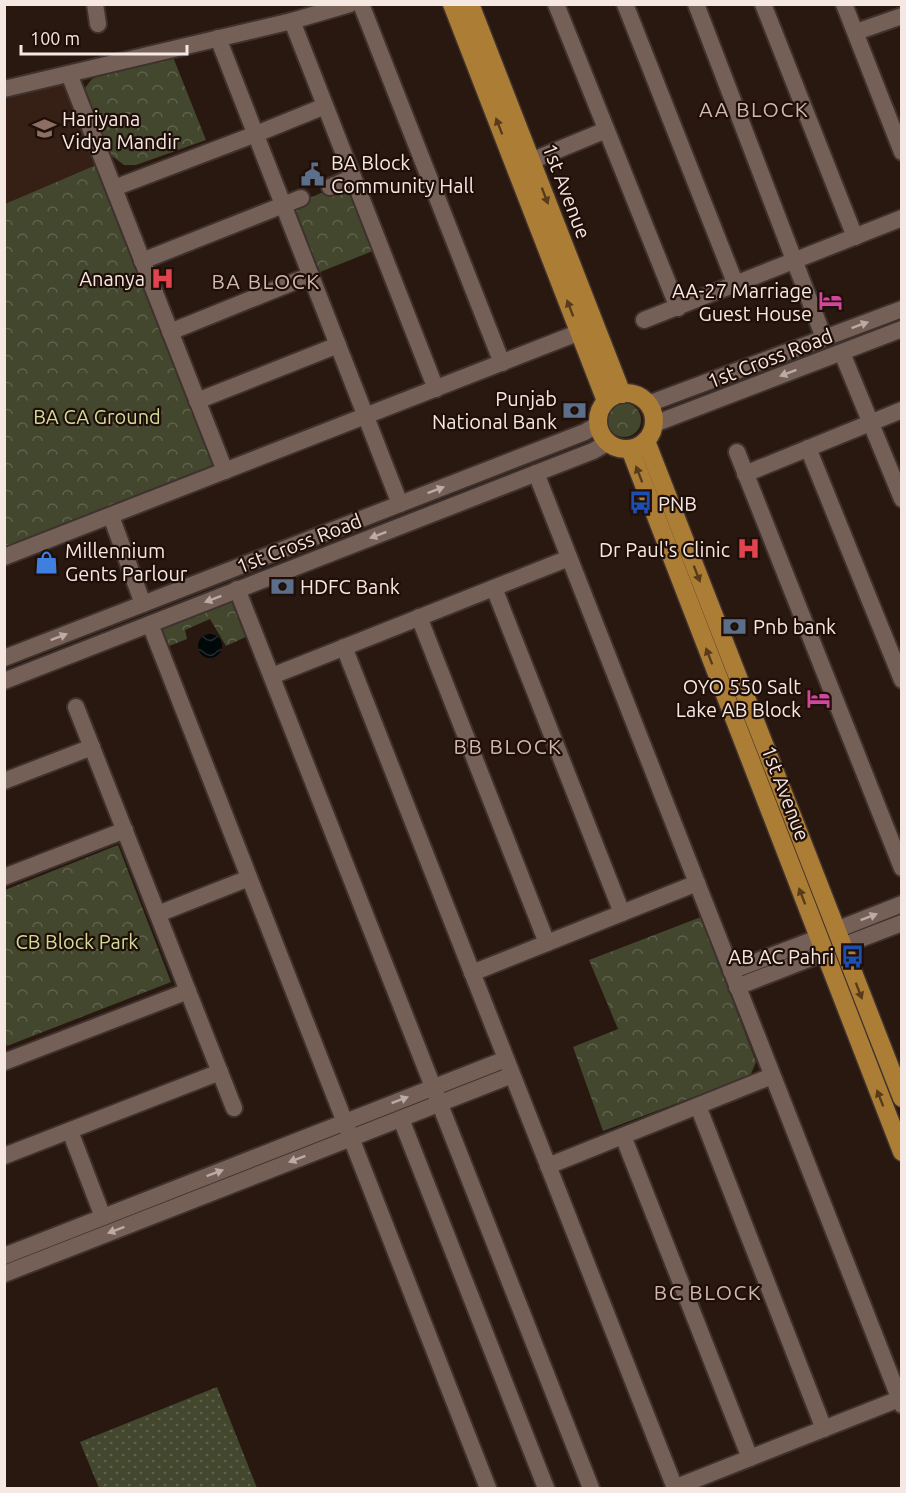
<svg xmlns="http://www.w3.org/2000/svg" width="906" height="1493" viewBox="0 0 906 1493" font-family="Ubuntu,sans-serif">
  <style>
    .built { fill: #361f15 }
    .grass { fill: url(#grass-dots) }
    .park { fill: url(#park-crowns) }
    .water { fill: url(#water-waves) }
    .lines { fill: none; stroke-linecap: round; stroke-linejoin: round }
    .minor-casing { stroke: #3f322e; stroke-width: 20 }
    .major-casing { stroke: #3f322e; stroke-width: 21 }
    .minor { stroke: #756057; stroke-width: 16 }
    .major { stroke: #ac7d35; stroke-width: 18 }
    .oneway { fill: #573b1a }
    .oneway2 { fill: #bbaba4 }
    .labels { text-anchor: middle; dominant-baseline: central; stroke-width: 4.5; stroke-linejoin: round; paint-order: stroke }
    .poi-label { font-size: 20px; fill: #f5e8e3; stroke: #1f0f08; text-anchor: start }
    .street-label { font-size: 20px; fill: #f5e8e3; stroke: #1f0f08 }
    .park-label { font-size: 20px; fill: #d2dc99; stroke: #1f0f08 }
    .neighbourhood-label { font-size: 21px; letter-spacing: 1.5px; fill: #d1b9af; stroke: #1f0f08 }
  </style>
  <defs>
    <pattern id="grass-dots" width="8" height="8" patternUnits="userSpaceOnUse" patternTransform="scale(1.5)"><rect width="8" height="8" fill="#43472e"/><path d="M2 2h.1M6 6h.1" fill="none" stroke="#5f624c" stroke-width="1.8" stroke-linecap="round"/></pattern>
    <pattern id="park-crowns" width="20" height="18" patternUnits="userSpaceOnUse" patternTransform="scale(1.5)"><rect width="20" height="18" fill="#43472e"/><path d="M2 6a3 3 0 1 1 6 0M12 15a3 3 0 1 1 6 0" fill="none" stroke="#5f624c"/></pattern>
    <pattern id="water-waves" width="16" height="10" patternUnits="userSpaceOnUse" patternTransform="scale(1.5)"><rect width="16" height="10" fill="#00080a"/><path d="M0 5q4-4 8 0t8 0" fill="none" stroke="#262c2e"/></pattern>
  </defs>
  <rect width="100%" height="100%" fill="#291810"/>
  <polygon class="built" points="67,78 96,165 6,204 5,94"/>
  <polygon class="grass" points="217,1387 257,1488 99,1488 80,1442"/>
  <g class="park">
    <polygon points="173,57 206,140 136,165 124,165 108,153 84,89 92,79 98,76"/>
    <polygon points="96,165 218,469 5,550 5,204"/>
    <polygon points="352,180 378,249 315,274 288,207"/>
    <circle cx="624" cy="420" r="17"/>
    <polygon points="236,593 250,635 226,646 210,619 185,630 187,639 169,646 159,624"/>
    <polygon points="118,845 171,982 7,1046 4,1039 5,890"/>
    <polygon points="701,917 756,1062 750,1076 603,1131 573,1047 618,1029 589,960"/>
  </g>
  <circle class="water" cx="210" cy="646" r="12"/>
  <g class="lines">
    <defs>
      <g id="minor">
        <polyline points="95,4 98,24"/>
        <polyline points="361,4 502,363"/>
        <polyline points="556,4 678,308"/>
        <polyline points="625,4 736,285"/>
        <polyline points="696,4 824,338"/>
        <polyline points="763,4 855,237"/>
        <polyline points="844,4 902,152"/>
        <polyline points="292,21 436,389"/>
        <polyline points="856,32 902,16"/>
        <polyline points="218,38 400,504"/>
        <polyline points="69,74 225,471"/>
        <polyline points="4,89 292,21 350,4"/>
        <polyline points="531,161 606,130"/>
        <polyline points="330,187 353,177"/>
        <polyline points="114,188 256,134 325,106"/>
        <polyline points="142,261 301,198"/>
        <polyline points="644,320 902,218"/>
        <polyline points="170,332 311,275"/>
        <polyline points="842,353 902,499"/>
        <polyline points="197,401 338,345"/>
        <polyline points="648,404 902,309"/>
        <polyline points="654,424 902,329"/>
        <polyline points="808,448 902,680"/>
        <polyline points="737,452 902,868"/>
        <polyline points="536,473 902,1405"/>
        <polyline points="745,474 902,410"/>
        <polyline points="111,516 143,604"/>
        <polyline points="4,557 580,332"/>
        <polyline points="494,588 622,913"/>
        <polyline points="237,589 591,1488"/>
        <polyline points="419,617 547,943"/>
        <polyline points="150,624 488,1488"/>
        <polyline points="344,647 675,1488"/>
        <polyline points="4,658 585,432 598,424"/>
        <polyline points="272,676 569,558"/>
        <polyline points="4,681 593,451 607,443"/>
        <polyline points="76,707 234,1108"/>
        <polyline points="4,781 92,747"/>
        <polyline points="4,877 125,830"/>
        <polyline points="158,914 249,878"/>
        <polyline points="836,930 902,904"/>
        <polyline points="842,946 902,923"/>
        <polyline points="731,971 818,938"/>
        <polyline points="472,973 697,883"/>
        <polyline points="737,987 824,953"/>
        <polyline points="4,1062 188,991"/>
        <polyline points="698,1106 824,1429"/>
        <polyline points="401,1119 546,1488"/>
        <polyline points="70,1131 103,1217"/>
        <polyline points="623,1136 750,1458"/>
        <polyline points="4,1156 220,1072"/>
        <polyline points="548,1166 772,1076"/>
        <polyline points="4,1256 506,1059"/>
        <polyline points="4,1274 512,1075"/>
        <polyline points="674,1488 899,1399"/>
      </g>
      <g id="major">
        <polyline points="452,4 606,401"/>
        <polyline points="470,4 622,394"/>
        <circle cx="626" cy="421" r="28"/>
        <polyline points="646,441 902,1098"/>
        <polyline points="630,449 902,1152"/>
      </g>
    </defs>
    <use href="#minor" class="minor-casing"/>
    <use href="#major" class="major-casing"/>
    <use href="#minor" class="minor"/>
    <use href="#major" class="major"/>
  </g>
  <defs><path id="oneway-solid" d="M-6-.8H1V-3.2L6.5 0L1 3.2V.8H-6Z" transform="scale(1.5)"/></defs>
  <g class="oneway">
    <use href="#oneway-solid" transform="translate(499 126) rotate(-111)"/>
    <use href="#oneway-solid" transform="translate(545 196) rotate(69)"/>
    <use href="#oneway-solid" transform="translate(570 308) rotate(-111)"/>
    <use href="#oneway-solid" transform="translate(639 474) rotate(-111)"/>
    <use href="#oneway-solid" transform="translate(697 574) rotate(69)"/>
    <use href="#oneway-solid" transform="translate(709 656) rotate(-111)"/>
    <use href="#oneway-solid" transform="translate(802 896) rotate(-111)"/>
    <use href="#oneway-solid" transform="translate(859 991) rotate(69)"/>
    <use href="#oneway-solid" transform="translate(880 1098) rotate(-111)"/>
  </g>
  <g class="oneway2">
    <use href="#oneway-solid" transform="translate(860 325) rotate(-20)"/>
    <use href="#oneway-solid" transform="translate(788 373) rotate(159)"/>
    <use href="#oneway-solid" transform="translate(436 490) rotate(-21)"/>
    <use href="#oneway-solid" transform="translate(378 535) rotate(159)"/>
    <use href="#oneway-solid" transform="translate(213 599) rotate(159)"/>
    <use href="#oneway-solid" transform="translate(59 637) rotate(-21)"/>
    <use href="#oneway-solid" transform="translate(869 917) rotate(-21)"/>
    <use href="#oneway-solid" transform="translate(400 1100) rotate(-21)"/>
    <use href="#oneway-solid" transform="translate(297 1159) rotate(159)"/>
    <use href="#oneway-solid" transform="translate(215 1173) rotate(-21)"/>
    <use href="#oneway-solid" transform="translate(116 1230) rotate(159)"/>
  </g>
  <defs>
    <symbol id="school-bare" viewBox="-9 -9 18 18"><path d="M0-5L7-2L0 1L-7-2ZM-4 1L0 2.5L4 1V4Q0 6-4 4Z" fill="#8d6e63" stroke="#1f0f08" stroke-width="2.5" paint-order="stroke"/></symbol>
    <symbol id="civic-bare" viewBox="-9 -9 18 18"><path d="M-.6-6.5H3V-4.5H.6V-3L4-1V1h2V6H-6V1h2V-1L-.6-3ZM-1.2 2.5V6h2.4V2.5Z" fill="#5c6f8a" stroke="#1f0f08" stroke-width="2.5" paint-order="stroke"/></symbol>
    <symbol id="hospital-bare" viewBox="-9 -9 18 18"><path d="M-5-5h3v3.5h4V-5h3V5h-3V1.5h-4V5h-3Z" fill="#e0444e" stroke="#1f0f08" stroke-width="2.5" paint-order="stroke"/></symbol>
    <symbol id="hotel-bare" viewBox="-9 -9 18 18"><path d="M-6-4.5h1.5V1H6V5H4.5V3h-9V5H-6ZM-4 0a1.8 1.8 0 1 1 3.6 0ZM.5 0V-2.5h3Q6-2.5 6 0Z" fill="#d1479c" stroke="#1f0f08" stroke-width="2.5" paint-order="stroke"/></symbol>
    <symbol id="bank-bare" viewBox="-9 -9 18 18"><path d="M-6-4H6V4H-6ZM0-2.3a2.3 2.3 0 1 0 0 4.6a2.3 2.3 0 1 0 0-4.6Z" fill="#5c6f8a" stroke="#1f0f08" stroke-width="2.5" paint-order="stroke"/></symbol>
    <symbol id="bus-bare" viewBox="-9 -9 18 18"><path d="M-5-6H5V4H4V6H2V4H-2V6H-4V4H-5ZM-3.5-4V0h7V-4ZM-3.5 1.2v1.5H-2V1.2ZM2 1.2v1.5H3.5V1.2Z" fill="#1a4fb4" stroke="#1f0f08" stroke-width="2.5" paint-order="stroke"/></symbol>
    <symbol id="shop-bare" viewBox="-9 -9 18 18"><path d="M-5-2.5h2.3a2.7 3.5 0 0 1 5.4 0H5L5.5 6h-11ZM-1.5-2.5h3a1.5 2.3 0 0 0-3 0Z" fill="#3f7fe0" stroke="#1f0f08" stroke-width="2.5" paint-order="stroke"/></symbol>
  </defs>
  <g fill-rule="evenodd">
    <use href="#school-bare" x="28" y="112" width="33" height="33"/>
    <use href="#civic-bare" x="296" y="158" width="33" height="33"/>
    <use href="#hospital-bare" x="146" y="262" width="33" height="33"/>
    <use href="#hotel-bare" x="814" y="284" width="33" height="33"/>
    <use href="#bank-bare" x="558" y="394" width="33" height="33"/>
    <use href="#bus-bare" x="624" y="486" width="33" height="33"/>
    <use href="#hospital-bare" x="732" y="532" width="33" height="33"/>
    <use href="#shop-bare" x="30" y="546" width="33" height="33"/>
    <use href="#bank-bare" x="266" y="570" width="33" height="33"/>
    <use href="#bank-bare" x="718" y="610" width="33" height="33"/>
    <use href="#hotel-bare" x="802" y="682" width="33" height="33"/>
    <use href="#bus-bare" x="836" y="940" width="33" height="33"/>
  </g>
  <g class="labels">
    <g class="poi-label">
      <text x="62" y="118">Hariyana<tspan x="62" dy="23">Vidya Mandir</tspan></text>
      <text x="331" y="162">BA Block<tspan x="331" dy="23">Community Hall</tspan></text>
      <text x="145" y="278" text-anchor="end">Ananya</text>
      <text x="812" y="290" text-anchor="end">AA-27 Marriage<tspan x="812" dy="23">Guest House</tspan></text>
      <text x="557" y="398" text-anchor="end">Punjab<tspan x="557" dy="23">National Bank</tspan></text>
      <text x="658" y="503">PNB</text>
      <text x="730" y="549" text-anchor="end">Dr Paul's Clinic</text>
      <text x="65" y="550">Millennium<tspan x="65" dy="23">Gents Parlour</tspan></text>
      <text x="300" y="586">HDFC Bank</text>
      <text x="753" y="626">Pnb bank</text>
      <text x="801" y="686" text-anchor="end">OYO 550 Salt<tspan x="801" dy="23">Lake AB Block</tspan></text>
      <text x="834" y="956" text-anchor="end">AB AC Pahri</text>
    </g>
    <g class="street-label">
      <text transform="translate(567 191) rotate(69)">1st Avenue</text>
      <text transform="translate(770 358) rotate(-21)">1st Cross Road</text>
      <text transform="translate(299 543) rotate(-21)">1st Cross Road</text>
      <text transform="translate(786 793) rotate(69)">1st Avenue</text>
    </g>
    <g class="park-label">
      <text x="97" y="416">BA CA Ground</text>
      <text x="77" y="941">CB Block Park</text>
    </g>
    <g class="neighbourhood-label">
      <text x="754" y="109">AA BLOCK</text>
      <text x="266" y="281">BA BLOCK</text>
      <text x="508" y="746">BB BLOCK</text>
      <text x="708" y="1292">BC BLOCK</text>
    </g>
  </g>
  <rect width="906" height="1493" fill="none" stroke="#f5e8e3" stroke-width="12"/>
  <path d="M21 45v9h166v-9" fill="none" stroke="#f5e8e3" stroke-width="3"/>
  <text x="30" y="45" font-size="18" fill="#f5e8e3" stroke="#1f0f08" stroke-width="4.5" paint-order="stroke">100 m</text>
</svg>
